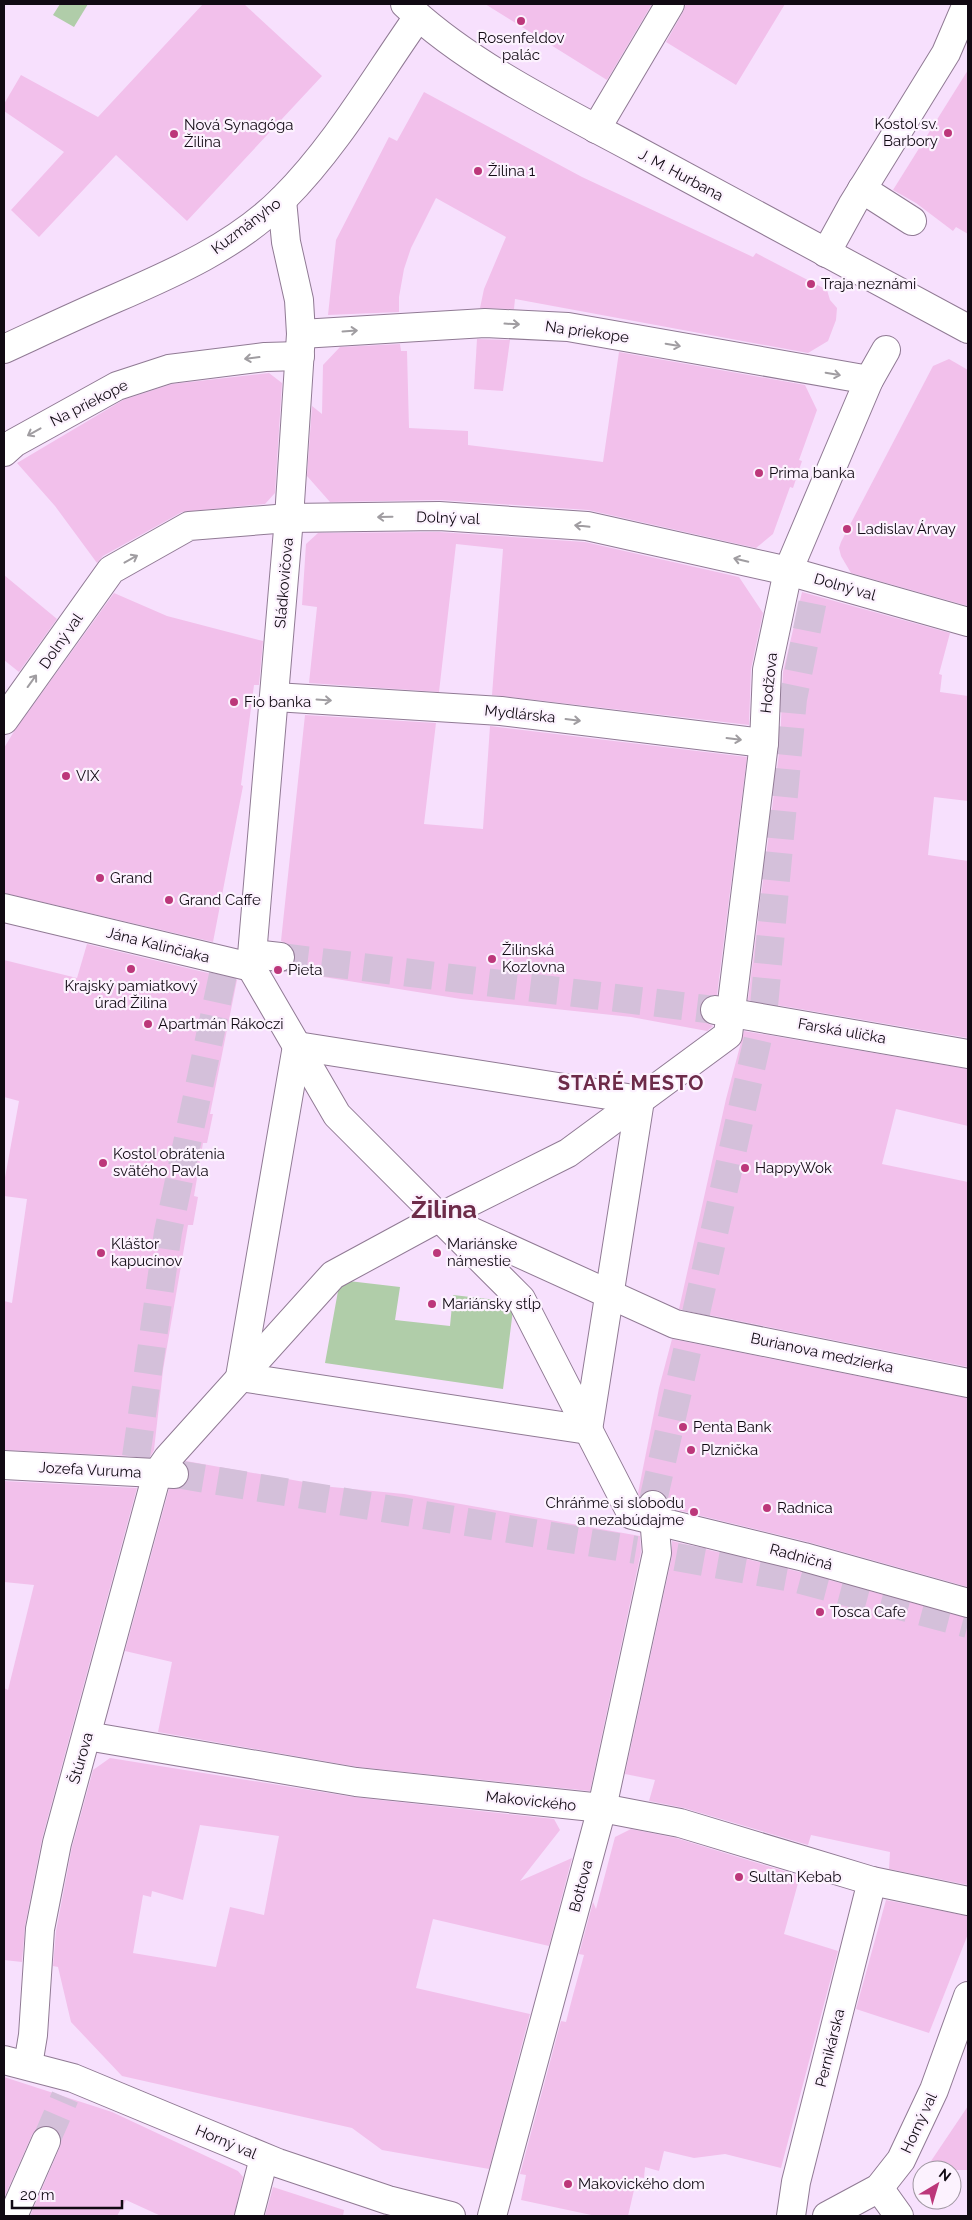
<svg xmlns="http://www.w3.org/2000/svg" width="972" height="2220" viewBox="0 0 972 2220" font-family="Raleway,sans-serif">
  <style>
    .green { fill: #b0cda9 }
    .building { fill: #f2c0eb; fill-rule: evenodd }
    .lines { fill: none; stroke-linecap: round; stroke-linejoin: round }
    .minor-tunnel { stroke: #d4c0da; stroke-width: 28; stroke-dasharray: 28 14; stroke-linecap: butt }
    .minor-casing { stroke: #907a94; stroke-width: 30 }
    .minor { stroke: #fff; stroke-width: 28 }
    .oneway { stroke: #a09da1 }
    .poi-dot { fill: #bc377a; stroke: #fcf2fe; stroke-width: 2 }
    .labels { text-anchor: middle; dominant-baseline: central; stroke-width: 4.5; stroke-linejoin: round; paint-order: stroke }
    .poi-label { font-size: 15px; fill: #110a13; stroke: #fcf2fe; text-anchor: start }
    .street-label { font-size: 15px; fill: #110a13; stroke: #fcf2fe }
    .district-label { font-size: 20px; font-weight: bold; letter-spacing: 1px; fill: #6d2b49; stroke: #fcf2fe }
    .town-label { font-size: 25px; font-weight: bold; fill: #6d2b49; stroke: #fcf2fe }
  </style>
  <rect width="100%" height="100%" fill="#f7e0fd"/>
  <g class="green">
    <polygon points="60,4 88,4 74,27 53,15"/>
    <polygon points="340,1280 400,1287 395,1320 450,1326 453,1295 514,1302 503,1389 325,1363"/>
  </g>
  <g class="building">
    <polygon points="203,4 244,4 322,76 187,221 116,155 39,237 11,210 64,152 4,111 4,104 21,75 98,117"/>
    <polygon points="485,4 652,4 607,80"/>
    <polygon points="686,4 785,4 736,85 666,42 683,12"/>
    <polygon points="968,70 968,234 956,227 953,231 916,203 893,190"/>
    <polygon points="424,92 582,177 753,257 756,253 827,290 830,300 837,308 836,320 828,341 808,353 515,299 514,309 480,308 484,289 506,237 436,198 411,248 404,269 399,297 399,312 328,315 336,240 389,137 397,141"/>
    <polygon points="477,339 510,340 503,391 474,389"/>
    <polygon points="400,344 401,351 407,351 409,428 468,431 468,445 603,462 619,352 805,385 817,410 799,460 802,461 793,488 790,487 773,534 756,548 588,510 440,500 330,502 307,476 312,406 322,414 323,365 340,347"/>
    <polygon points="949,359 968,370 968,606 851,573 841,556 839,548 841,542 933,366"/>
    <polygon points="269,373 282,383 275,493 265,504 182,512 103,556 97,563 55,506 17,463 123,400 172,384"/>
    <polygon points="439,532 585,542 739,577 763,613 751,669 749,725 492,695 503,549 456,544 439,692 309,683 317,607 302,605 306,544 318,533"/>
    <polygon points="4,575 57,619 19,672 4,660"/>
    <polygon points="802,592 950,633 939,674 942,675 940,692 968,696 968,801 934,797 928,855 968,861 968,1038 748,1000 780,745 783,672"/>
    <polygon points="114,593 167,616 263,641 259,685 254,685 241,785 243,786 213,942 4,893 4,748 13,733"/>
    <polygon points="305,715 436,723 424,824 483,829 490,726 747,757 717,995 710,995 703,1000 700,1008 700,1015 705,1022 713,1026 707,1031 631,1017 461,999 286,971 293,966 296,958 294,950 290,945 281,941"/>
    <polygon points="87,944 237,980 210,1114 213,1114 207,1143 203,1143 194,1196 198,1197 193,1225 188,1225 163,1370 154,1450 150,1457 4,1450 4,1301 12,1303 27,1199 4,1196 4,1183 19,1101 4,1097 4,960 77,978"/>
    <polygon points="744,1031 968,1069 968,1126 896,1109 882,1164 968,1182 968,1367 679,1309 726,1099"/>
    <polygon points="672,1339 968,1398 968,1587 808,1542 669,1508 666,1497 659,1491 651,1490 645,1492 640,1497 638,1493 659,1388"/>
    <polygon points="186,1461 332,1487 404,1494 640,1536 641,1552 590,1791 358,1767 158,1732 172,1662 125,1651 169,1489 181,1488 187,1482 190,1474 185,1463"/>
    <polygon points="4,1481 137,1488 42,1839 25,1926 22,1962 4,1960 4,1688 8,1690 34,1585 4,1582"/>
    <polygon points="672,1541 800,1572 968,1618 968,1885 889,1869 890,1852 811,1835 808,1845 684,1808 649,1801 655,1780 625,1774 672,1556"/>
    <path d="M110,1758L353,1797L554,1819L560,1830L520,1881L572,1858L549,1946L433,1919L416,1988L530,2014L489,2169L382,2150L352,2128L122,2076L71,2022L58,1967L53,1966L56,1931L72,1847L93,1770ZM200,1825L279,1836L264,1915L230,1907L216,1967L133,1953L143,1895L151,1897L152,1891L183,1900Z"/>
    <polygon points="631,1829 676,1838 800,1876 784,1934 838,1951 781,2168 725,2154 694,2158 664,2151 659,2171 645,2167 644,2178 637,2177 628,2216 596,2216 521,2200 526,2175 520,2174 561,2021 566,2022 573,1995 584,1955 579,1954 593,1902 596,1909 615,1837"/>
    <polygon points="886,1900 968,1916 968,1934 929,2033 856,2009"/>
    <polygon points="4,2077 112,2112 238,2171 243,2177 234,2216 161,2216 126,2200 117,2216 30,2216 60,2147 61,2139 58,2131 52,2127 44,2126 36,2129 32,2135 4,2198"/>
    <polygon points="968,2106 968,2170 925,2170"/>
    <polygon points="273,2187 344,2210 343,2216 265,2216"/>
  </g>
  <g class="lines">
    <g class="minor-tunnel">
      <polyline points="280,957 715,1010"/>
      <polyline points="764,1006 793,699 814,595"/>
      <polyline points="696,1313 760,1029"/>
      <polyline points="136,1457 168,1232 224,970"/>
      <polyline points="176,1474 636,1550"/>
      <polyline points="653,1501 690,1338"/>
      <polyline points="676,1557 797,1579 968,1624"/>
      <polyline points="46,2141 65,2097"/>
    </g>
    <defs>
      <g id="minor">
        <path d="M405,4C467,64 562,110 638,151C748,211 858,270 968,329"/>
        <polyline points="596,129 670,4"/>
        <polyline points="862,189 912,221"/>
        <polyline points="826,253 853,204 946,53 967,4"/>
        <polyline points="301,334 485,323 568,327 869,380"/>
        <path d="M4,349C41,332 77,315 114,299C174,273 236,246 283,199C336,146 375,78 418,17"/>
        <polyline points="4,452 14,443 117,386 169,369 265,357 300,356"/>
        <polyline points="275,697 501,711 764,743"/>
        <polyline points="4,720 111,570 189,526 289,518 439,516 587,526 788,571 968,622"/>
        <polyline points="4,908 251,967"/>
        <polyline points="253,954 280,957"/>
        <polyline points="251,967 337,1115 521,1299 632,1515 804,1557 968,1603"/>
        <polyline points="251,967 289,518 301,334 299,300 286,242 282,200"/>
        <polyline points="715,1010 968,1054"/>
        <polygon points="297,1046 640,1100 588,1430 240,1377"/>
        <polyline points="455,1224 675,1324 968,1383"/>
        <polyline points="4,1465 174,1474"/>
        <polyline points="87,1736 356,1782 602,1808 680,1823 872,1881 968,1901"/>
        <polyline points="4,2060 73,2078 278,2163 388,2200 451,2216"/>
        <polyline points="28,2065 33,2035 40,1929 57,1843 157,1474 168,1458 333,1275 440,1217 568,1153 728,1035 764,743 767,670 788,571 869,380 886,350"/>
        <polyline points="879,2188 899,2216"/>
        <polyline points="13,2216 46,2141"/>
        <polyline points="249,2216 264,2158"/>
        <polyline points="492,2216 602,1808 657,1553 653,1505"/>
        <polyline points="791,2216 796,2182 872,1881"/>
        <polyline points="827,2216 879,2188 901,2160 934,2090 968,1996"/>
      </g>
    </defs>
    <use href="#minor" class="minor-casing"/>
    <use href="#minor" class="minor"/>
  </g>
  <defs><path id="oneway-shaft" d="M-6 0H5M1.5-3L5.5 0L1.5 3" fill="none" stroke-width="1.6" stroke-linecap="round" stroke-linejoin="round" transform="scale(1.25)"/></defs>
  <g class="oneway">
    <use href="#oneway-shaft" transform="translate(512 324) rotate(3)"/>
    <use href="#oneway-shaft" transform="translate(350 331) rotate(-4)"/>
    <use href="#oneway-shaft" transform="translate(673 345) rotate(10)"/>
    <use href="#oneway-shaft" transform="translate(252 358) rotate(173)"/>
    <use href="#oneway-shaft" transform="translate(833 374) rotate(10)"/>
    <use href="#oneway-shaft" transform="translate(34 432) rotate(151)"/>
    <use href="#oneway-shaft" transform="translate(385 517) rotate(179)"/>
    <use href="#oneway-shaft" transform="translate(582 526) rotate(-174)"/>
    <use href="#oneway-shaft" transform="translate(131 559) rotate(-29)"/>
    <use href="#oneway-shaft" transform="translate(741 560) rotate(-167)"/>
    <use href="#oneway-shaft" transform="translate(32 681) rotate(-54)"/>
    <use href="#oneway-shaft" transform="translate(324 700) rotate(4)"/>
    <use href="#oneway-shaft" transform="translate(573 720) rotate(7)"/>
    <use href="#oneway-shaft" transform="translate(734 739) rotate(7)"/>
  </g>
  <g class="poi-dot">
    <circle cx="521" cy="21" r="5"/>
    <circle cx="948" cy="133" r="5"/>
    <circle cx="174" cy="134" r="5"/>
    <circle cx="478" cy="171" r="5"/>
    <circle cx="811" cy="284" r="5"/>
    <circle cx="759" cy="473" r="5"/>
    <circle cx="847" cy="529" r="5"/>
    <circle cx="234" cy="702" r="5"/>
    <circle cx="66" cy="776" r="5"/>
    <circle cx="100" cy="878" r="5"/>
    <circle cx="169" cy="900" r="5"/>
    <circle cx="492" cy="959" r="5"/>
    <circle cx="131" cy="969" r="5"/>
    <circle cx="278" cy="970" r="5"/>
    <circle cx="148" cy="1024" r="5"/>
    <circle cx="103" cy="1163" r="5"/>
    <circle cx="745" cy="1168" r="5"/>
    <circle cx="101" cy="1253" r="5"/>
    <circle cx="437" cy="1253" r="5"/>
    <circle cx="432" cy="1304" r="5"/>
    <circle cx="683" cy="1427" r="5"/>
    <circle cx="691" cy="1450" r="5"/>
    <circle cx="767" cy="1508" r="5"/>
    <circle cx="694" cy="1512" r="5"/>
    <circle cx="820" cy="1612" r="5"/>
    <circle cx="739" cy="1877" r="5"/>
    <circle cx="568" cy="2184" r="5"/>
  </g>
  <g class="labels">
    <g class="poi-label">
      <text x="521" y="38" text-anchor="middle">Rosenfeldov<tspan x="521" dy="17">palác</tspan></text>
      <text x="938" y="124" text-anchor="end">Kostol sv.<tspan x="938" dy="17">Barbory</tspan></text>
      <text x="184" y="125">Nová Synagóga<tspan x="184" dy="17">Žilina</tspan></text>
      <text x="488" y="171">Žilina 1</text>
      <text x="821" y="284">Traja neznámi</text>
      <text x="769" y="473">Prima banka</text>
      <text x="857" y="529">Ladislav Árvay</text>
      <text x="244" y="702">Fio banka</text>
      <text x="76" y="776">VIX</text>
      <text x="110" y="878">Grand</text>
      <text x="179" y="900">Grand Caffe</text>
      <text x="502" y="950">Žilinská<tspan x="502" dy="17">Kozlovna</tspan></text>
      <text x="288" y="970">Pieta</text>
      <text x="131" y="986" text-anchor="middle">Krajský pamiatkový<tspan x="131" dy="17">úrad Žilina</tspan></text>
      <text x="158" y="1024">Apartmán Rákoczi</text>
      <text x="113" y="1154">Kostol obrátenia<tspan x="113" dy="17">svätého Pavla</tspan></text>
      <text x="755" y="1168">HappyWok</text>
      <text x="111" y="1244">Kláštor<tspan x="111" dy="17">kapucínov</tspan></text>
      <text x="447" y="1244">Mariánske<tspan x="447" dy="17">námestie</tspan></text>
      <text x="442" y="1304">Mariánsky stĺp</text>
      <text x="693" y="1427">Penta Bank</text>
      <text x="701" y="1450">Plznička</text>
      <text x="684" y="1503" text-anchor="end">Chráňme si slobodu<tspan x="684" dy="17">a nezabúdajme</tspan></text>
      <text x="777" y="1508">Radnica</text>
      <text x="830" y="1612">Tosca Cafe</text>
      <text x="749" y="1877">Sultan Kebab</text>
      <text x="578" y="2184">Makovického dom</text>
    </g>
    <g class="street-label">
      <text transform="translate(681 175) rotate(28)">J. M. Hurbana</text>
      <text transform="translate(246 226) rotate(-37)">Kuzmányho</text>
      <text transform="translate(587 332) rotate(8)">Na priekope</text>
      <text transform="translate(89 403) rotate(-27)">Na priekope</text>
      <text transform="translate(448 518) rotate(2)">Dolný val</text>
      <text transform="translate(284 583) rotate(-85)">Sládkovičova</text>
      <text transform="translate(845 587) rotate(16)">Dolný val</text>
      <text transform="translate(61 641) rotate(-55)">Dolný val</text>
      <text transform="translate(769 683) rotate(-84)">Hodžova</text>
      <text transform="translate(520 714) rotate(6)">Mydlárska</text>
      <text transform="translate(158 945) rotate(14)">Jána Kalinčiaka</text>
      <text transform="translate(842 1031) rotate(10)">Farská ulička</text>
      <text transform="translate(822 1353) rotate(12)">Burianova medzierka</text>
      <text transform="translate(90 1470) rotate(3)">Jozefa Vuruma</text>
      <text transform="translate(801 1557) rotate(15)">Radničná</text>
      <text transform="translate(81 1758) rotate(-74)">Štúrova</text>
      <text transform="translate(531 1801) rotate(6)">Makovického</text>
      <text transform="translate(581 1886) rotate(-75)">Bottova</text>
      <text transform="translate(830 2048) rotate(-76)">Pernikárska</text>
      <text transform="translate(919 2123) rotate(-65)">Horný val</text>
      <text transform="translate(226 2142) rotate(23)">Horný val</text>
    </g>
    <g class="district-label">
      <text x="631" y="1083">STARÉ MESTO</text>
    </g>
    <g class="town-label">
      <text x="444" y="1209">Žilina</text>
    </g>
  </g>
  <rect width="972" height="2220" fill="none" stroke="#110a13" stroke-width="10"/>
  <g transform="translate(937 2185) rotate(38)"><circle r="24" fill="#fcf2fe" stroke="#9e95a0"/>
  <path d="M0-4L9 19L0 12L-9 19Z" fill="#bc377a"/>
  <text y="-8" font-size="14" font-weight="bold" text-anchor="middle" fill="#110a13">N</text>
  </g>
  <path d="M12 2200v8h110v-8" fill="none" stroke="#110a13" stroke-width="2.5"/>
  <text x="20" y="2200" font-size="15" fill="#110a13" stroke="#fcf2fe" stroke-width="4" paint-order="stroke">20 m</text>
</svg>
